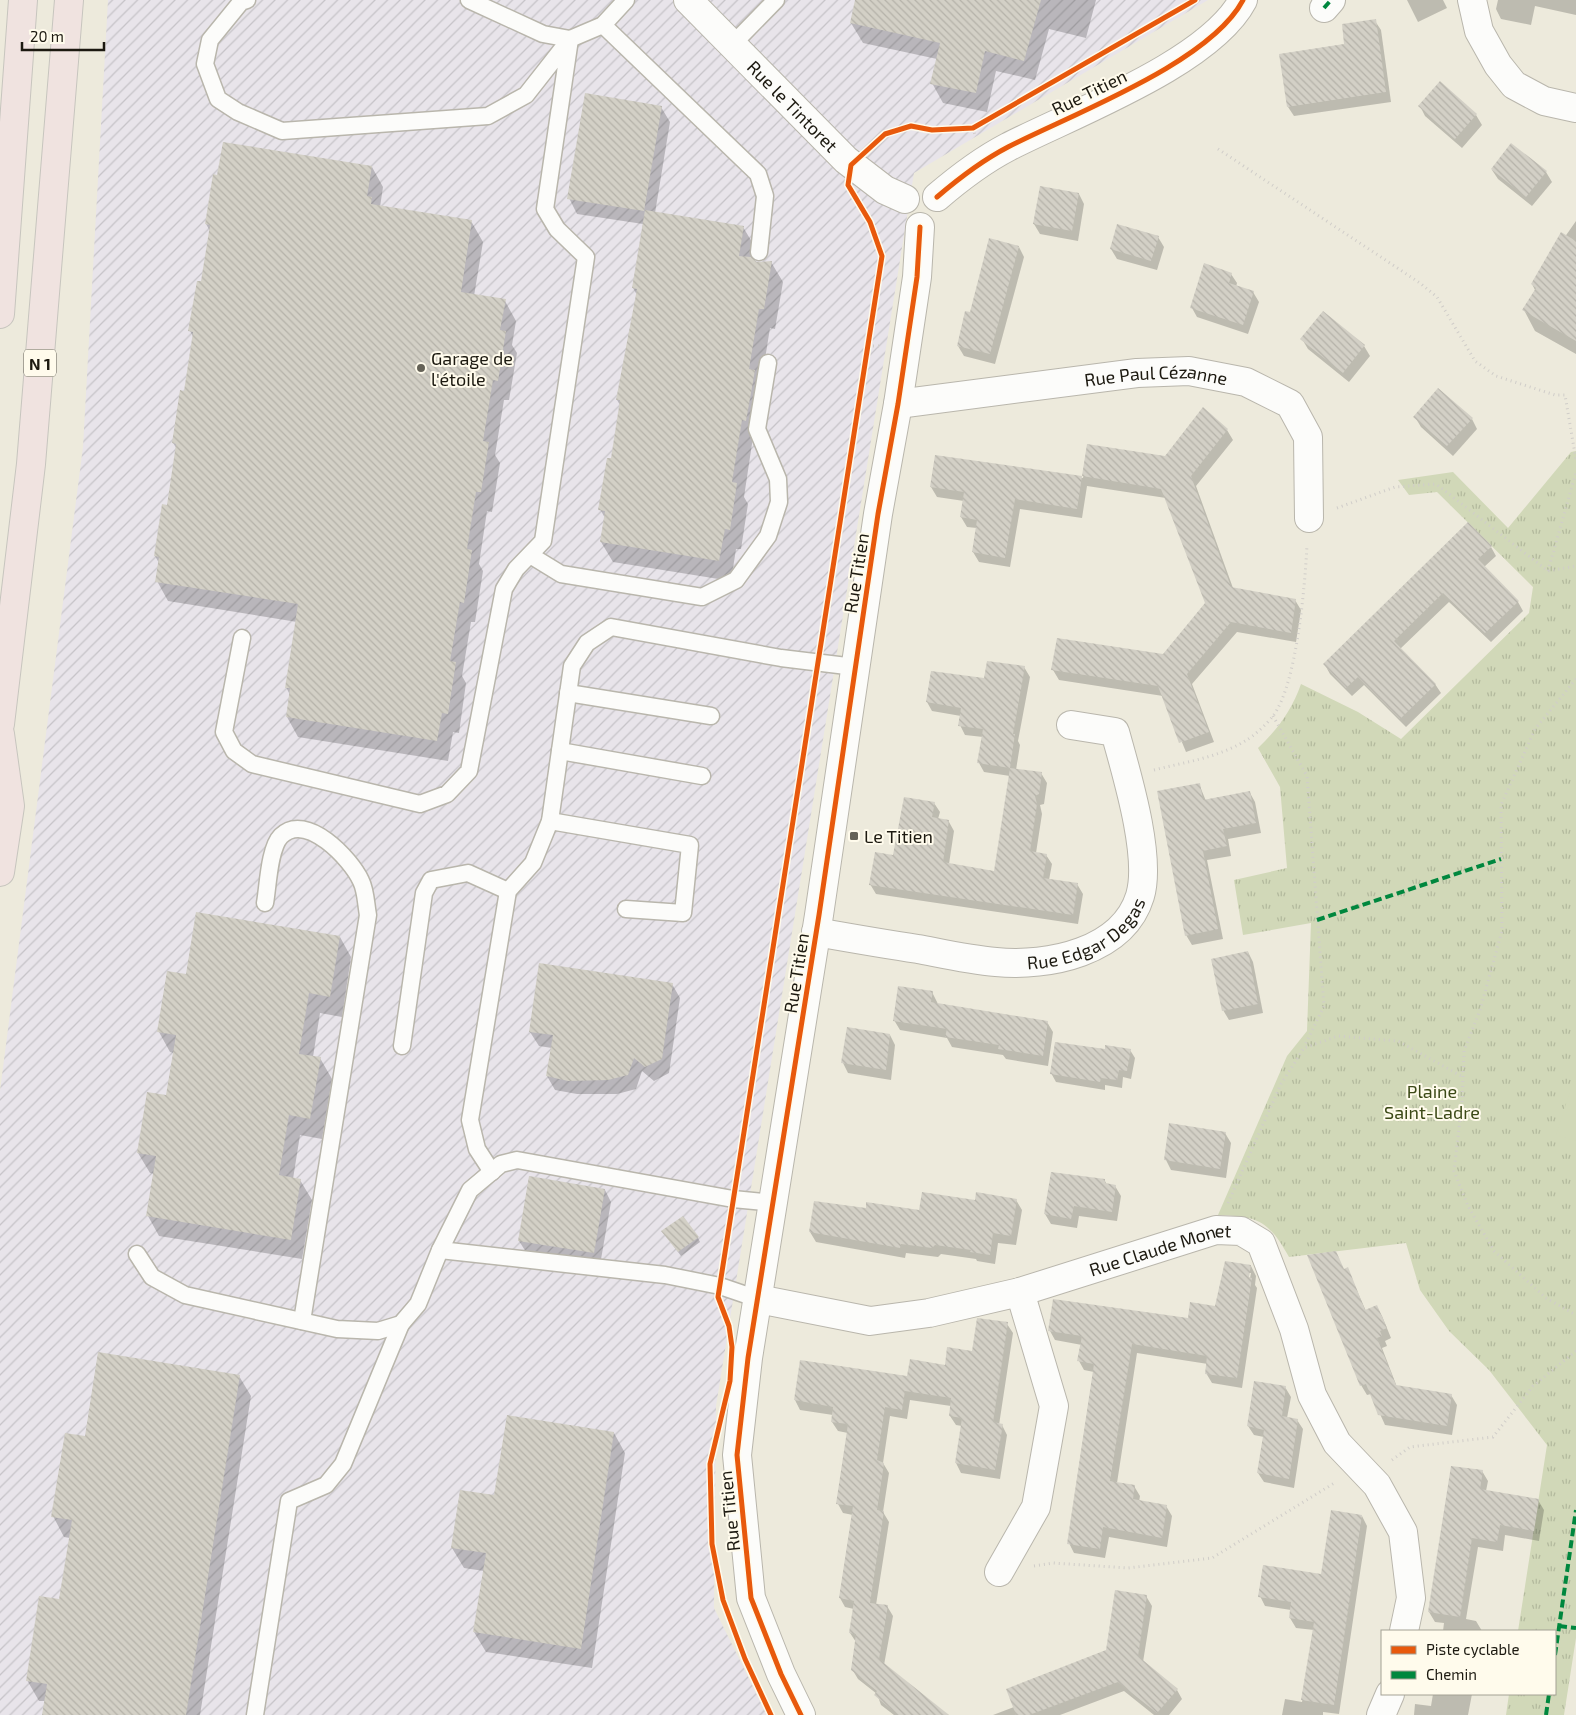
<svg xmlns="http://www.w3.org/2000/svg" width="1576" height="1715" viewBox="0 0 1576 1715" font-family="'Exo 2',sans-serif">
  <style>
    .industrial { fill: url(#industrial-furrows) }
    .park { fill: url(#park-tufts) }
    .garden { fill: #d1d8b8 }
    .shadow { fill: #0003; fill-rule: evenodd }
    .building { fill: url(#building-back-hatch) }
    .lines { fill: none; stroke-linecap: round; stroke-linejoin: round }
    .lane-casing { stroke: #b9b6ac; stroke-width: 19 }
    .street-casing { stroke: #b9b6ac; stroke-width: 30 }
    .highway-casing { stroke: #c7c5be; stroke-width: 30 }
    .path { stroke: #d0cdc9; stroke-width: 3; stroke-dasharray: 1 4; stroke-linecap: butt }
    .lane { stroke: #fcfcfa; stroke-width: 16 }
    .street { stroke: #fcfcfa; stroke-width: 28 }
    .highway { stroke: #f0e3e0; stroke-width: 28 }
    .quiet { stroke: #00873e; stroke-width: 4; stroke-dasharray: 8 4; stroke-linecap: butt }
    .cycleway-casing { stroke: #fffbec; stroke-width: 8 }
    .cycleway { stroke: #e8590c; stroke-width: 5 }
    .poi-dot { fill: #656257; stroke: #fffbec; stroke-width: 2 }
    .labels { text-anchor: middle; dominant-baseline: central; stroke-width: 4; stroke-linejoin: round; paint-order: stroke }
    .shield { fill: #fffbec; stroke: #605d52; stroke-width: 1 }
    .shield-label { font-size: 16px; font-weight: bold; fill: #1c1910 }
    .street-label { font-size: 18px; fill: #1c1910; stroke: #fffbec }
    .poi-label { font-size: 18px; fill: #1c1910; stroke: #fffbec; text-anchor: start }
    .park-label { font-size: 18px; fill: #3b4916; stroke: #fffbec }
  </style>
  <defs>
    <pattern id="industrial-furrows" width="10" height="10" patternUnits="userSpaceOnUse" patternTransform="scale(1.25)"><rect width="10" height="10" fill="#e8e4ea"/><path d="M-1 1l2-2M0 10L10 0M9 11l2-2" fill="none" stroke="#c6c3c8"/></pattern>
    <pattern id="park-tufts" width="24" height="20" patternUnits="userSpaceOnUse" patternTransform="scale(1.25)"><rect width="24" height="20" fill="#d1d8b8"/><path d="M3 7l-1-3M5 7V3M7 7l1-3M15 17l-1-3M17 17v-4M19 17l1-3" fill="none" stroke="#b3b99d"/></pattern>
    <pattern id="building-back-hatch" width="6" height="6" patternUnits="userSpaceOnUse" patternTransform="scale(1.25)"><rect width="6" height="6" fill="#d3d0c6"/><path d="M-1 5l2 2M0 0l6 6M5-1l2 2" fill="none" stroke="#b5b2a9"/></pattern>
  </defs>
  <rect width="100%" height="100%" fill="#edeadc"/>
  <polygon class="industrial" points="108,0 1208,0 914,173 716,1406 714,1608 767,1715 0,1715 0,1091 83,447"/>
  <path class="park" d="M1576,451V1638L1564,1715H1506L1509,1694H1555V1631H1518L1547,1445L1489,1370L1449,1331L1420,1290L1406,1243L1289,1257C1269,1221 1258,1216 1218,1215L1287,1056L1307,1031L1311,923L1243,935L1234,880L1287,868L1280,787L1258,748C1278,729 1292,710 1301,684L1358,712L1401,739L1529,613L1533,587L1437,492L1409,495L1398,480L1453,472L1508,528L1571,452Z"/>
  <polygon class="garden" points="1576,1073 1576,1141 1556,1135"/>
  <g class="shadow">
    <polygon points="856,0 1096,0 1086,38 1049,29 1035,80 996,71 987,112 943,103 932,83 937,59 863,43 851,23"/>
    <polygon points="1407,0 1443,0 1447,8 1418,22"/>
    <polygon points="1498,0 1576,0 1576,15 1535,6 1531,25 1501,19 1496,9"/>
    <polygon points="1375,21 1381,30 1391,102 1294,116 1288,107 1346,45"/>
    <polygon points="1441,83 1476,115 1482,125 1462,148 1425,116 1420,106"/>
    <polygon points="661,107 670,122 655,213 743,227 755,247 753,260 757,263 771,262 783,282 775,329 770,328 761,384 744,497 748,504 741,549 736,549 731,581 613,562 601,542 605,518 600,509 612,460 620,405 617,400 637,295 633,288 643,224 577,214 569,198"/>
    <polygon points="372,167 383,187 380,207 471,221 483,242 474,296 505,301 516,321 512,345 517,353 509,400 504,400 495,455 500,463 492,512 487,511 479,564 483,571 475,622 471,622 462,676 466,683 459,733 453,732 448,761 298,737 287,717 290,695 286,687 297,622 168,601 157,581 159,563 155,556 168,507 177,449 173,443 185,392 194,338 190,331 202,283 210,231 206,224"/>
    <polygon points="1492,170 1546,172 1552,182 1532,206 1498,179"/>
    <polygon points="1079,194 1084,204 1078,241 1040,234 1034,224"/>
    <polygon points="1576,221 1576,354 1535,331 1524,310 1535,290 1532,284"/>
    <polygon points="1158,237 1164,247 1157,270 1117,259 1111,249"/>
    <polygon points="1019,247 1024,257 995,364 964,356 958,346 971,314"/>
    <polygon points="1231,274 1237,283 1236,287 1253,292 1259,302 1248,334 1197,317 1192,308"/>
    <polygon points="1324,313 1364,346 1370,356 1349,382 1308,349 1302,339"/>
    <polygon points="1203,409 1227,430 1233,440 1196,486 1233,588 1295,600 1301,610 1296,642 1237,632 1192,684 1214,742 1186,752 1163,696 1059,680 1053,670 1163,656 1206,603 1166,498 1087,486 1082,518 1020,509 1010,567 979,562 973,552 977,528 967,527 961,517 964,501 937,497 931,487 936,456 1083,478 1088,445 1165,457"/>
    <polygon points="1415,417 1472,419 1477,429 1453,456 1421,427"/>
    <polygon points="1491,547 1496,556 1484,567 1518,602 1523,611 1491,642 1449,602 1400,649 1435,684 1441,693 1406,727 1364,685 1352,696 1330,674 1325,665"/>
    <polygon points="1024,667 1030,677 1018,741 1020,745 1016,770 1041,773 1047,783 1044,804 1040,805 1042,814 1036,853 1046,855 1052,864 1049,880 1077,884 1083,894 1078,924 876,894 870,884 934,803 940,812 938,819 949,822 954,831 949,864 995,872 1010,776 984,772 979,763 983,737 965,735 960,725 961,716 932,711 927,702"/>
    <polygon points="1199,784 1206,801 1250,793 1255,802 1261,833 1228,839 1231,856 1207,860 1223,939 1192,945 1186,935"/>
    <polygon points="340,937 351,957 342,1017 320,1013 313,1057 320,1058 332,1079 322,1139 300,1135 293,1179 300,1180 312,1200 302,1259 159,1236 148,1216 155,1174 150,1173 138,1153 167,1097 174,1053 170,1052 159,1032 187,975"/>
    <polygon points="1248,952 1253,962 1263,1013 1229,1020 1223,1010"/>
    <polygon points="672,984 680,998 669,1073 654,1081 642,1071 636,1089 617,1094 577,1094 555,1090 547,1076 552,1048 539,1046 530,1032"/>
    <polygon points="932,992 938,1004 1047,1022 1053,1032 1048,1066 1006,1059 1003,1055 952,1047 947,1038 900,1030 894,1020"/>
    <polygon points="890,1035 895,1045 891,1080 848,1073 843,1063"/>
    <polygon points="1130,1050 1135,1058 1131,1079 1123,1077 1122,1088 1105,1085 1105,1090 1056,1082 1051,1073 1106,1051"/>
    <polygon points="1225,1133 1231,1143 1226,1178 1171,1170 1166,1160"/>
    <polygon points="1105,1181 1107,1185 1115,1186 1121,1196 1117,1221 1079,1216 1077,1228 1051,1224 1045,1214"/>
    <polygon points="605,1190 611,1202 600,1265 526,1252 519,1241"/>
    <polygon points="1016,1200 1022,1210 1016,1245 998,1243 995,1264 977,1261 976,1259 941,1254 938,1257 906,1253 905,1258 816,1242 810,1232 867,1210 920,1211 976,1202"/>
    <polygon points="666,1236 698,1238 700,1242 681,1256"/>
    <path d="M1251,1266L1256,1276L1255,1285L1257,1288L1242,1388L1212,1383L1206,1373L1208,1364L1137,1353L1117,1483L1134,1486L1140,1496L1139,1502L1166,1506L1172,1516L1167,1547L1109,1537L1105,1558L1074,1553L1069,1543L1094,1372L1084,1370L1079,1361L1082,1345L1055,1340L1050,1331L1189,1320L1216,1308ZM1249,1273H1251L1249,1283Z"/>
    <polygon points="1347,1268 1366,1311 1376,1306 1382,1316 1391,1338 1385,1341 1387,1346 1382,1348 1397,1387 1451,1395 1457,1405 1452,1435 1385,1425 1371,1394 1367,1395 1361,1385 1344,1270"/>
    <polygon points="1007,1324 1013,1333 999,1425 1002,1425 1007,1435 1000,1479 961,1473 956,1463 962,1426 956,1425 950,1416 951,1406 910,1400 907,1419 890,1416 883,1463 889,1473 883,1512 889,1522 876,1605 887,1606 893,1616 884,1665 947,1715 894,1715 881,1705 877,1694 858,1679 852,1669 856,1642 850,1633 854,1609 845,1607 840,1598 853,1515 843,1513 838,1504 848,1433 838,1431 832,1422 833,1415 800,1410 795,1400 908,1378 946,1366 973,1353"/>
    <polygon points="239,1376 251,1396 200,1715 43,1715 45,1701 39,1701 27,1680 60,1600 70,1538 64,1537 53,1516 86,1438"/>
    <polygon points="1285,1387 1291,1397 1287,1418 1297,1420 1303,1429 1294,1488 1264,1482 1258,1473 1264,1437 1254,1435 1248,1426"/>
    <polygon points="614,1433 625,1453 592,1668 486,1652 474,1632 484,1571 464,1568 452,1548 495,1497"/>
    <polygon points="1482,1471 1488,1481 1486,1491 1538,1500 1544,1510 1539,1541 1505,1535 1503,1551 1478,1547 1466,1619 1476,1621 1482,1631 1443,1631 1444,1623 1435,1622 1429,1612"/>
    <polygon points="1362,1516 1367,1526 1339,1714 1323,1712 1323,1715 1282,1715 1285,1699 1302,1702 1314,1630 1296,1628 1290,1618 1291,1610 1265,1606 1260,1596 1322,1575"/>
    <polygon points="1146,1596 1152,1606 1143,1662 1177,1690 1182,1699 1169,1715 1154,1715 1124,1691 1060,1715 993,1715 1014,1707 1107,1651"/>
    <polygon points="1433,1694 1472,1694 1468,1715 1414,1715 1415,1704 1431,1706"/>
  </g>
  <g class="building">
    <polygon points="855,0 1041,0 1024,61 985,51 976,93 930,84 940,43 850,23"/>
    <polygon points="1376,19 1386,92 1287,107 1279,54 1344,44 1342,24"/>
    <polygon points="1440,81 1477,114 1455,139 1418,106"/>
    <polygon points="585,93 662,106 644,211 567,199"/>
    <polygon points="223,142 372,166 367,196 372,197 371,204 472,220 461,292 506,299 500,330 506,331 498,381 493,380 483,441 489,442 481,492 476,492 467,549 472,550 464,603 460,602 450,661 456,662 448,714 442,713 437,741 286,717 290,688 285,688 298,604 155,582 159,557 154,556 162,504 167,505 176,444 172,443 180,390 184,391 193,332 188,331 197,281 201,281 210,225 205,224 213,174 217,175"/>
    <polygon points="1511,143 1547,171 1526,197 1491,169"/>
    <polygon points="1040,186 1079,193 1072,231 1033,224"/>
    <polygon points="645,210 744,226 739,256 751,257 757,262 772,261 764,309 759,309 749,369 755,370 746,421 742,420 732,482 737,483 730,530 725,529 719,561 600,542 605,511 598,510 607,458 611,458 620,400 616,400 637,289 632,288"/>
    <polygon points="1117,224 1159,236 1151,261 1110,249"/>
    <polygon points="1561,232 1576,241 1576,341 1522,310 1536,288 1531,284"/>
    <polygon points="989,238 1019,246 990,354 957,346 965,311 970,312"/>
    <polygon points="1204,263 1232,273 1229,283 1254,291 1243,325 1190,308"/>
    <polygon points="1323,311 1365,345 1343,373 1300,339"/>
    <polygon points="1438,388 1473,418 1447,446 1413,417"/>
    <polygon points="1203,407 1228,429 1191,476 1231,587 1296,599 1291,633 1231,622 1187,674 1209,732 1179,743 1158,686 1051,670 1057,638 1163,654 1205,603 1161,489 1082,476 1087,444 1165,456"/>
    <polygon points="935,455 1082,476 1077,509 1015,499 1005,558 972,552 977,520 960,517 964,492 930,487"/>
    <polygon points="1468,522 1492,546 1478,559 1519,601 1485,633 1443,593 1394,641 1436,684 1400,719 1358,677 1346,688 1323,664"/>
    <polygon points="987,661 1025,666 1013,734 1015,734 1010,768 977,763 983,729 958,726 961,708 926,702 931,671 984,678"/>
    <polygon points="1010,768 1042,772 1039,794 1035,796 1037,804 1030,851 1047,854 1043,878 1078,883 1073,915 869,885 875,852 893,855 904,797 935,802 932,817 949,820 943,862 994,871"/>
    <polygon points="1200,783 1203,800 1250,791 1256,823 1223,829 1227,846 1203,851 1218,929 1185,936 1157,791"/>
    <polygon points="196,912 340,936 330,997 309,993 299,1054 321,1057 310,1119 289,1115 279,1175 301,1179 291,1240 146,1216 156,1156 137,1153 147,1092 166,1095 176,1035 157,1032 167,971 186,974"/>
    <polygon points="1248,951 1258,1004 1222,1011 1211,959"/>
    <polygon points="539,963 673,983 662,1059 645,1067 634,1058 628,1075 608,1080 568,1081 546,1076 553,1035 529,1032"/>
    <polygon points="898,986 933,991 931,1002 1048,1021 1043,1056 998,1049 999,1045 945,1037 947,1029 893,1021"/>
    <polygon points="847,1027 890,1034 886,1070 841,1063"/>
    <polygon points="1055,1042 1105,1049 1105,1045 1131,1049 1127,1071 1119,1070 1117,1080 1101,1078 1100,1082 1050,1074"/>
    <polygon points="1169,1123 1226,1132 1220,1169 1164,1160"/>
    <polygon points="1051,1172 1105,1179 1105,1183 1116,1185 1112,1212 1074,1206 1071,1219 1044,1214"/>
    <polygon points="529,1176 605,1189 594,1253 518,1241"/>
    <polygon points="922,1192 975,1200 976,1192 1017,1199 1011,1236 993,1233 990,1255 970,1252 971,1250 935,1245 932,1248 901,1244 900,1248 809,1232 814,1201 866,1208 866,1202 919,1210"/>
    <polygon points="683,1216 699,1237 678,1252 661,1231"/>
    <polygon points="1336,1251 1344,1269 1348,1267 1365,1310 1377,1305 1387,1328 1380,1331 1382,1336 1377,1338 1396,1385 1452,1394 1447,1426 1378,1415 1366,1384 1360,1386 1307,1255"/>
    <polygon points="1225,1261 1251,1265 1249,1277 1252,1278 1237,1378 1205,1374 1207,1356 1132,1344 1110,1481 1135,1485 1133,1499 1167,1505 1162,1538 1103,1527 1100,1549 1067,1544 1094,1364 1077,1361 1082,1336 1048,1331 1053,1299 1188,1318 1190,1302 1215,1306"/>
    <polygon points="977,1318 1008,1322 993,1422 1003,1424 995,1470 955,1463 962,1418 949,1416 951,1398 905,1391 902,1410 885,1407 877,1460 884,1463 877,1510 884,1511 870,1603 888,1605 879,1659 949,1715 898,1715 874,1695 877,1691 851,1670 856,1634 849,1633 854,1601 839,1598 853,1506 836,1504 848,1424 831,1422 833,1407 794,1400 800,1360 907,1376 910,1359 945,1365 947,1347 972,1351"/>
    <polygon points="98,1352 240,1375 186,1715 42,1715 47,1684 26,1681 39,1596 59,1599 72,1520 51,1517 65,1433 85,1436"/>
    <polygon points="1254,1381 1286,1386 1282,1416 1298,1419 1289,1479 1257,1473 1264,1430 1247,1426"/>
    <polygon points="507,1415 614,1432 581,1649 473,1632 486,1553 451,1548 460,1490 494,1495"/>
    <polygon points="1451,1466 1483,1470 1480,1489 1539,1499 1534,1531 1500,1525 1497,1542 1472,1538 1460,1617 1428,1612"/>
    <polygon points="1331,1510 1362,1515 1334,1705 1301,1700 1314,1622 1289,1618 1291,1602 1258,1597 1263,1565 1321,1574"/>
    <polygon points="1115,1590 1147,1595 1138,1656 1178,1689 1157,1713 1118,1682 1029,1715 1016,1715 1006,1689 1106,1650"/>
  </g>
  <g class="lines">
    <defs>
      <g id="lane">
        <polyline points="469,0 543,34 570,39 603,25 626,0"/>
        <polyline points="603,25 758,174 765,196 759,252"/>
        <polyline points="732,45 776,0"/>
        <polyline points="530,555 561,574 702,597 736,580 768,536 779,502 778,479 757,429 768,363"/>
        <polyline points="242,638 224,732 234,751 252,764 420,804 447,794 469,771 504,589 516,569 543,541 586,257 557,229 545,209 570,39 526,95 488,116 282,131 238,112 218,99 205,64 210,40 241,2 247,0"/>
        <polyline points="568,693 711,716"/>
        <polyline points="560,751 702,776"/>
        <polyline points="550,821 690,845 683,913 626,909"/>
        <path d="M265,903C268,887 269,848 281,836C306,811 351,859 361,881C366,891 366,905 368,915L302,1321"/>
        <polyline points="402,1046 424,893 431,880 468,873 508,891"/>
        <polyline points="492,1172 477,1149 470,1120 508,891 533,863 550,821 572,666 587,643 611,627 781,658 855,667"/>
        <polyline points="440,1250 665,1275 720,1286 758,1299"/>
        <polyline points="137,1254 152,1277 185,1295 337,1329 378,1331 401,1324 418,1304 440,1250 470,1190 501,1164 517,1160 733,1199 774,1203"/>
        <polyline points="255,1715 289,1501 326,1485 343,1464 401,1324"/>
      </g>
      <g id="street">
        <path id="s1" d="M688,0L846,160L885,190L905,199"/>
        <polyline points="1472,0 1479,31 1498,65 1514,85 1544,101 1576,108"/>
        <polyline points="1324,8 1331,0"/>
        <path d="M937,197C958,179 983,160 1008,147C1072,114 1210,63 1243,0"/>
        <path id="s2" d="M898,404L1137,373L1189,371L1246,382L1290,404L1308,437L1309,518"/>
        <path id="s3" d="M816,932C850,938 884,944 918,949C944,954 970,960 996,962C1048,967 1123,952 1140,896C1152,856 1126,772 1115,732L1071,725"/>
        <path id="s4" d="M758,1299L870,1321L929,1313L1020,1292L1216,1230L1241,1231L1261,1243L1294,1329L1312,1395L1337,1443L1377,1485L1403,1532L1411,1598L1404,1631"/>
        <polyline points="999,1572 1036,1507 1054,1406 1020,1292"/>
        <polyline points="801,1715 781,1674 751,1598 737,1455 748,1358 819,915 878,514 898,404 917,277 920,227"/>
        <polyline points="1381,1715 1390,1694"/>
      </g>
      <g id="highway">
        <polyline points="0,314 23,0"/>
        <polyline points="0,724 31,464 69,0"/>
        <polyline points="0,734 10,806 0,872"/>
      </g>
    </defs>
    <use href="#lane" class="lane-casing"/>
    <use href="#street" class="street-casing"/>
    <use href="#highway" class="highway-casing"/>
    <g class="path">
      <polyline points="973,128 975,135"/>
      <polyline points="1218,149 1420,283 1437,297 1475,361 1496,376 1555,395 1565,395 1576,460"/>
      <polyline points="868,346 879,346"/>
      <polyline points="1337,508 1395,487 1436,484 1548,571 1576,566"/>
      <polyline points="1548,571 1576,472"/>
      <polyline points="1576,679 1535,729 1501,805 1502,931 1480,1010 1464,1051 1462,1102 1454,1171 1468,1206 1494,1251 1546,1298 1576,1315"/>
      <polyline points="1273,716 1307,776 1324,1006 1304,1047"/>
      <path d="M1154,770C1185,762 1217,758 1245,741C1254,736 1267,724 1273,716C1297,684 1305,585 1307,545"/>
      <polyline points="1228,1203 1281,1084 1304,1048 1338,1036 1398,1041 1463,1077"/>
      <polyline points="1392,1460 1410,1447 1493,1437 1533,1386 1576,1351"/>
      <polyline points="1034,1566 1053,1563 1128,1568 1212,1558 1336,1482"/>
    </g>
    <use href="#lane" class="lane"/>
    <use href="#street" class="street"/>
    <use href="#highway" class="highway"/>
    <g class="quiet">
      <polyline points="1324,8 1331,0"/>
      <polyline points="1317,920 1501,859"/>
      <polyline points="1559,1626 1576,1628"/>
      <polyline points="1555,1655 1576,1510"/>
      <polyline points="1546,1715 1549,1694"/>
    </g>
    <defs>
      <g id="cycleway">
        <path d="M937,197C958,179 983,160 1008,147C1072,114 1210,63 1243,0"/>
        <polyline points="771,1715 745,1659 723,1600 712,1544 710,1464 730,1381 732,1347 729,1326 718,1297 882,256 870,222 848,185 851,165 885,134 911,126 932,130 973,128 1195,0"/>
        <polyline points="801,1715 781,1674 751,1598 737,1455 748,1358 819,915 878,514 898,404 917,277 920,227"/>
      </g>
    </defs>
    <use href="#cycleway" class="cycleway-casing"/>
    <use href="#cycleway" class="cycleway"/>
  </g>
  <g class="poi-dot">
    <circle cx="421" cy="368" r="5"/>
    <rect x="849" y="831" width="10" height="10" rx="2.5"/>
  </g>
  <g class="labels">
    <rect class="shield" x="24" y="349.5" width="32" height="27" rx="4"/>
    <g class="shield-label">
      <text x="40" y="363">N 1</text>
    </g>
    <g class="street-label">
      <text transform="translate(1089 92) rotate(-26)">Rue Titien</text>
      <text stroke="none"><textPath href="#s1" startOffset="149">Rue le Tintoret</textPath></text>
      <text stroke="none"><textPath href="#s2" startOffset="260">Rue Paul Cézanne</textPath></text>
      <text transform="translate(856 573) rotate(-81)">Rue Titien</text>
      <text stroke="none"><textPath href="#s3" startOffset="282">Rue Edgar Degas</textPath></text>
      <text transform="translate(796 973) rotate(-81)">Rue Titien</text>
      <text stroke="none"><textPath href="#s4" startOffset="414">Rue Claude Monet</textPath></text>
      <text transform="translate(729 1511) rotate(-96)">Rue Titien</text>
    </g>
    <g class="poi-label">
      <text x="431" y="358">Garage de<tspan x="431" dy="21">l'étoile</tspan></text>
      <text x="864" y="836">Le Titien</text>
    </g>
    <g class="park-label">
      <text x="1432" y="1091">Plaine<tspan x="1432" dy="21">Saint-Ladre</tspan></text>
    </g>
  </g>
  <rect x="1381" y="1630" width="175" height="65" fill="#fffbec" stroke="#a4a194"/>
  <rect x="1391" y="1646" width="25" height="8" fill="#e8590c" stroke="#a4a194"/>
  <text x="1426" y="1655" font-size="15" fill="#1c1910">Piste cyclable</text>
  <rect x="1391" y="1671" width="25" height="8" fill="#00873e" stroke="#a4a194"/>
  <text x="1426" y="1680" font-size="15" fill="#1c1910">Chemin</text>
  <path d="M22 42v8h82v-8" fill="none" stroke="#1c1910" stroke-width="2.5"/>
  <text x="30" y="42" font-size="15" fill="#1c1910" stroke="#fffbec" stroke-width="4" paint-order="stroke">20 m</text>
</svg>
